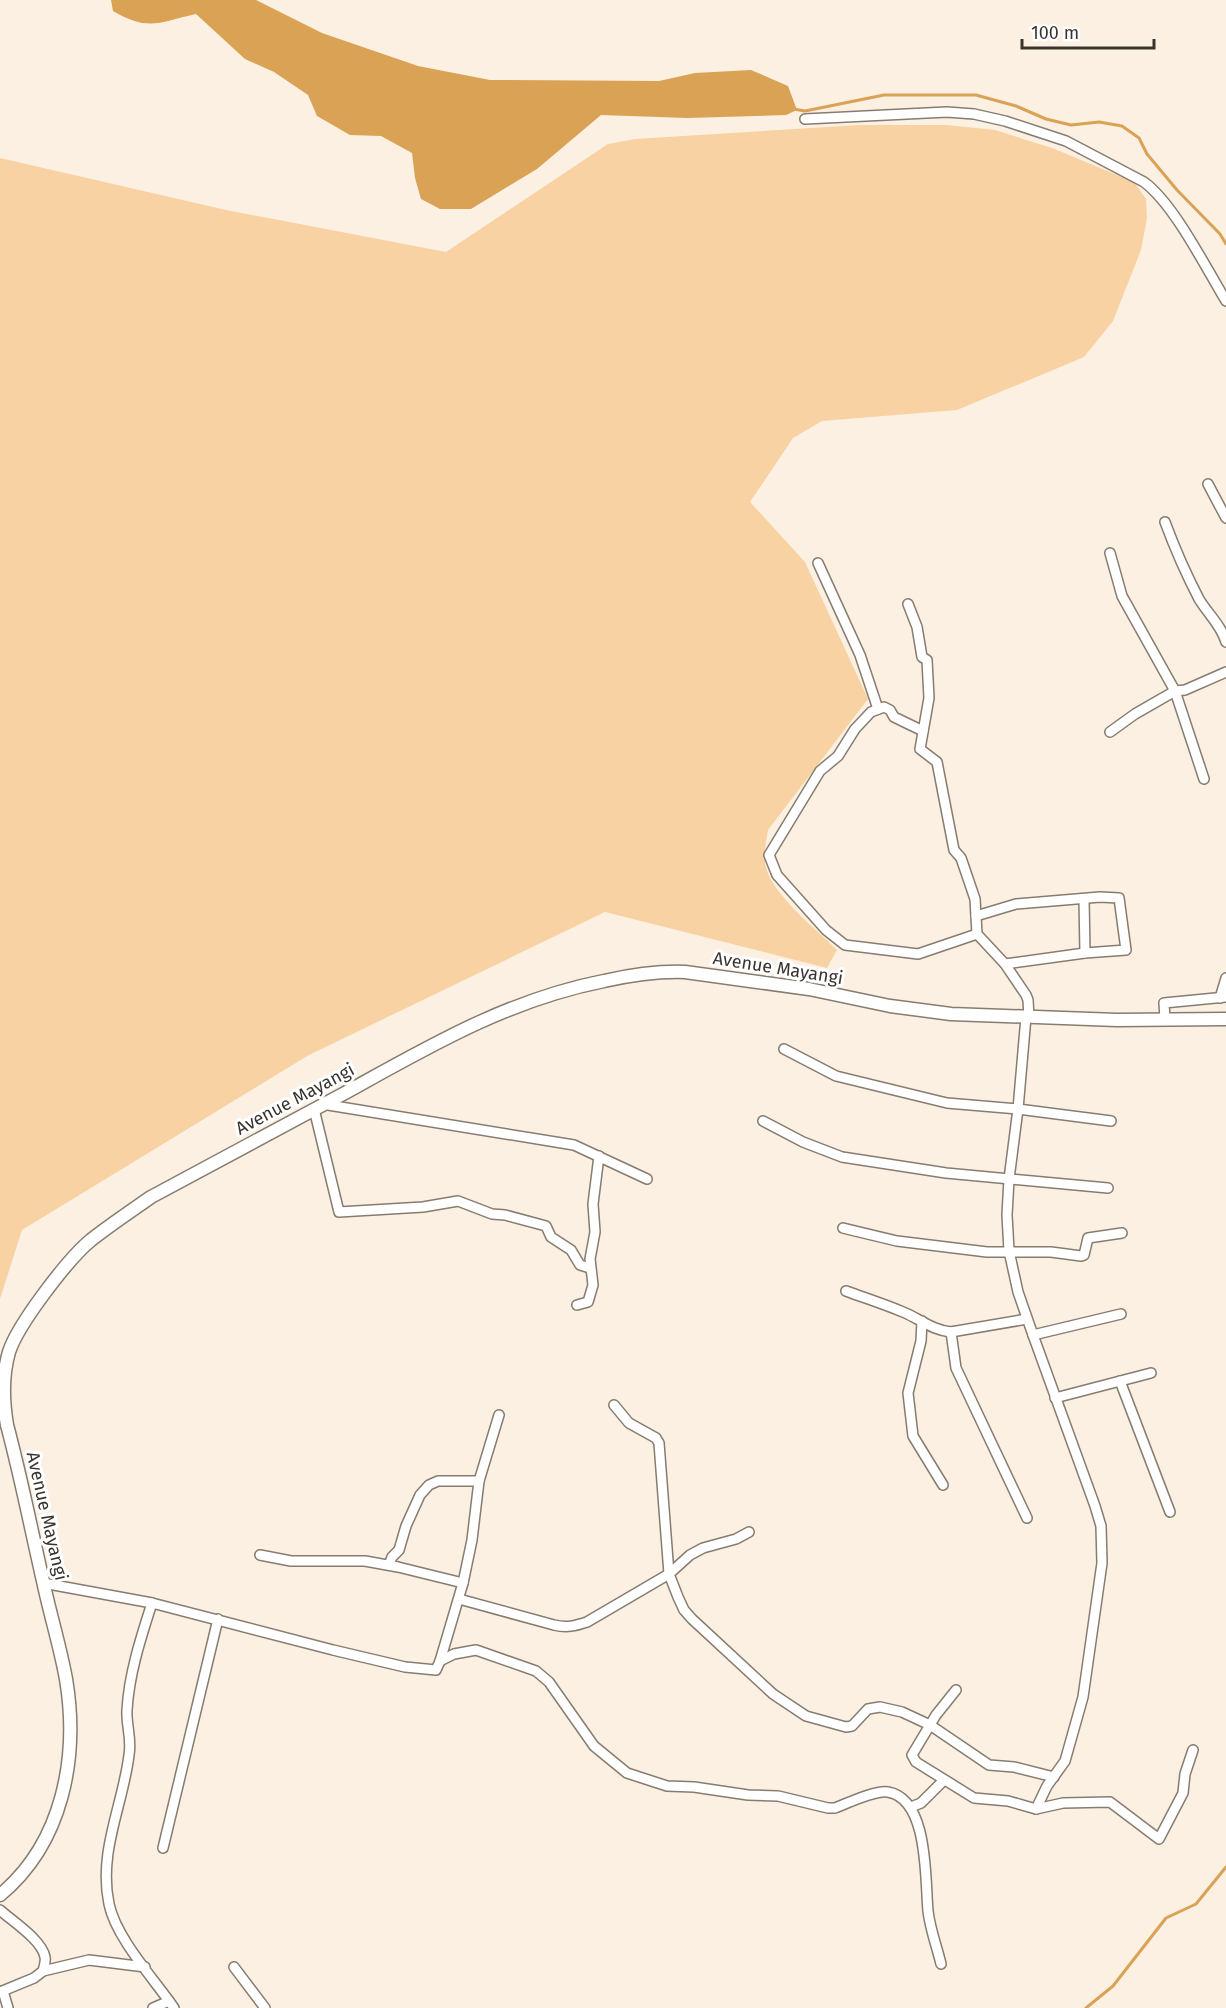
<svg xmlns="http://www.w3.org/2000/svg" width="1226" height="2008" viewBox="0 0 1226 2008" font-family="'Fira Sans',sans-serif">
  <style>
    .green { fill: #f8d2a2 }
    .water { fill: #d9a255 }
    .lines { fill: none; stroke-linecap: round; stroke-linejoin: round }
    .stream { stroke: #d9a255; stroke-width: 3 }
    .street-casing { stroke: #867c6f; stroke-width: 12 }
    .secondary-casing { stroke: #867c6f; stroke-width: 15 }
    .street { stroke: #fff; stroke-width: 9 }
    .secondary { stroke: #fff; stroke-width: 12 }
    .labels { text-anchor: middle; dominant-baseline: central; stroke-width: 6; stroke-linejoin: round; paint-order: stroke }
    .street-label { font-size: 18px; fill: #39342f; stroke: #fff }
  </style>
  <rect width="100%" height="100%" fill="#fcf0e2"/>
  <path class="green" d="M860,125H947L995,130L1052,148L1134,182L1146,199L1147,218L1141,250L1113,321L1084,357L957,410L822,421L793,438L750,502L805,562L868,699L768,830C766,842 763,856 766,868C774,896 816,929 837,950L827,968L605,912L309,1055L22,1230L0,1299V158L226,210L446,252L608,144L635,139Z"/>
  <path class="water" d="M111,0H256L322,33L418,66L490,80L659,81L695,73L751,70L788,86L797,110L786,115L687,118L601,115L537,169L471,209H440L421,199L415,178L412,153L381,136L350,135L317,116L308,95L274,72L245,59L196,14C159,22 149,32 113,11Z"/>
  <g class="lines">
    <g class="stream">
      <polyline points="793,109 805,111 884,95 976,95 1016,106 1046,119 1071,125 1099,122 1122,126 1139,138 1147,154 1177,190 1220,234 1226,244"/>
      <polyline points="1086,2008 1113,1986 1166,1918 1196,1904 1226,1867"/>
    </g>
    <defs>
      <g id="street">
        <path d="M805,119L947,112L974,114L1005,121L1066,141L1144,182C1174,204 1206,268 1226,301"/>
        <polyline points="1208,484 1226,518"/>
        <path d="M1165,522C1175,549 1186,574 1199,599C1208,614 1221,625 1226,642"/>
        <polyline points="1110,553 1122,596 1175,691 1185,690 1226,672"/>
        <polyline points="818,563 860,655 878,709"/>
        <polyline points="908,604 917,627 922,657 927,660 929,698 920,749 937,762 954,850 961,858 975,899 977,934 1005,964 1026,995 1028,1000 1029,1017"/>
        <polyline points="923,731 894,717 890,710 884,707 871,712 855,729 838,756 820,771 769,855 777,875 826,930 845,945 918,954 977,934"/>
        <polyline points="1110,732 1135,714 1175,691 1204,779"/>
        <polyline points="1084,899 1085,953"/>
        <polyline points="976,916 1016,904 1100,897 1119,898 1126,950 1085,953 1005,964"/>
        <polyline points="1220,998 1226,978"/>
        <polyline points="1026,1017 1018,1109 1009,1179 1007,1215 1009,1251 1018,1292 1033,1335 1095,1506 1101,1526 1102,1563 1083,1697 1065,1761 1047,1786 1036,1809"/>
        <polyline points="1165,1019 1164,1003 1226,997"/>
        <polyline points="784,1049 836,1076 947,1103 1018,1109 1111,1121"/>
        <polyline points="322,1104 574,1145 647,1179"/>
        <polyline points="314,1109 339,1212 423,1207 458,1201 492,1214 505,1215 546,1226 551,1237 571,1250 580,1265 590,1268"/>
        <polyline points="763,1121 803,1142 842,1157 946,1173 1108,1188"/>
        <polyline points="843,1228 897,1241 987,1252 1051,1252 1081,1256 1084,1255 1088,1238 1122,1233"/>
        <path d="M846,1291C865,1298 884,1304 903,1312C920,1319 932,1330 951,1332L1027,1319"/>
        <polyline points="577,1305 588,1302 593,1285 590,1259 595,1232 593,1204 599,1156"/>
        <polyline points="922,1321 921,1341 908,1393 913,1436 943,1485"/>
        <polyline points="951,1332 956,1368 1027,1518"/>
        <polyline points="1033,1335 1121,1314"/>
        <polyline points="1120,1381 1170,1512"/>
        <polyline points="1055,1398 1151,1373"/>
        <polyline points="614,1405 629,1423 656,1438 659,1443 669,1574 678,1597 684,1610 692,1619 773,1694 806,1716 846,1727 852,1726 868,1709 880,1707 902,1712 930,1725 989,1765 1014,1767 1054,1777"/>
        <polyline points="260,1555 291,1561 365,1561 398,1567 463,1583"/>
        <polyline points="389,1565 392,1557 399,1550 406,1526 420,1495 429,1485 438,1481 479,1481"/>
        <polyline points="43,1583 152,1603 333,1650 405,1667 436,1670 440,1661 463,1583 472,1540 479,1481 499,1415"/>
        <path d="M459,1599L554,1625C567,1628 575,1626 587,1622L669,1574L690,1555L703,1548L736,1539L749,1532"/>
        <path d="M152,1603C141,1637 129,1674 127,1710C126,1725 132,1739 129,1755C123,1805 98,1852 109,1904C116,1938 154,1979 174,2008"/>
        <path d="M440,1661L454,1654L476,1650L536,1671L549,1682L594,1746L627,1773L667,1786L694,1787L748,1795L778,1796L828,1808H835C848,1803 875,1790 888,1792C929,1799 925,1880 928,1911C930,1929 937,1947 941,1964"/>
        <polyline points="956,1690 936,1715 912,1755 916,1762 974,1798 1008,1801 1036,1809 1063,1803 1110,1802 1159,1839 1183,1793 1185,1774 1193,1750"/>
        <polyline points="911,1807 921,1803 944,1780"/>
        <polyline points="163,1848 218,1619"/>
        <path d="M0,1910C12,1921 42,1940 45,1957C46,1961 44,1967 43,1971L34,1978L0,1992"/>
        <polyline points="234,1967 265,2008"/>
        <polyline points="43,1971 89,1960 145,1967"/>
        <polyline points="3,1991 8,2008"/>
        <polyline points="153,2008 169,2001"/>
      </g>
      <path id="secondary" d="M0,1895C63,1843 79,1757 66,1679C60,1646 50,1614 43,1581C31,1529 21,1477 7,1425C3,1401 2,1376 9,1352C18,1324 68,1259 91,1240C110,1225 131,1211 151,1197C215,1162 279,1128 343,1094C428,1047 507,1000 604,981C631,975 657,971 685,972L809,989L890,1006L951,1014L1117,1020L1226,1019"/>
    </defs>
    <use href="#street" class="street-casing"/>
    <use href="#secondary" class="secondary-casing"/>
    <use href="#street" class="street"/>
    <use href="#secondary" class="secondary"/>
  </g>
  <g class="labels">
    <g class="street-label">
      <text transform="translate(778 968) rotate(9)">Avenue Mayangi</text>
      <text transform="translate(295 1099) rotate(-28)">Avenue Mayangi</text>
      <text transform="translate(47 1516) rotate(77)">Avenue Mayangi</text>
    </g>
  </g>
  <path d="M1022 39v9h132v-9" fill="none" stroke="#39342f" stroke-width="3"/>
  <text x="1031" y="39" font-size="18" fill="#39342f" stroke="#ffffff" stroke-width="4.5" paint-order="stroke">100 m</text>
</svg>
